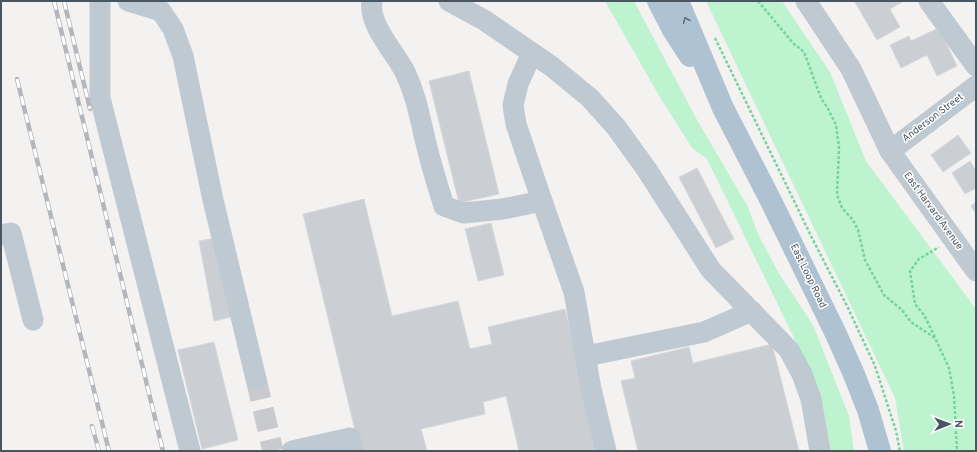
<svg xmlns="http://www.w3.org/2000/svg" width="977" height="452" viewBox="0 0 977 452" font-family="Overpass,sans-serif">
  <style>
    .green { fill: #bef3d0 }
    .building { fill: #cbcfd4; stroke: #d5d8dd }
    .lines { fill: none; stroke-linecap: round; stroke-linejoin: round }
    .minor-tunnel { stroke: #c9cacd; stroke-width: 21; stroke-dasharray: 21 10; stroke-linecap: butt }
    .path { stroke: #73d4a0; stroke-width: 2.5; stroke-dasharray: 3 2; stroke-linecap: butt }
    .minor { stroke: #bec9d2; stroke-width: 21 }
    .major { stroke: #afc2d2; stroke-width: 22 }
    .rail-casing { stroke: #b3b7bc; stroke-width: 4.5 }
    .rail { stroke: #fff; stroke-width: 3; stroke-dasharray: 9; stroke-linecap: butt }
    .oneway { stroke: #61717d }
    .labels { text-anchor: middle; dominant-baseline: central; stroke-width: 3; stroke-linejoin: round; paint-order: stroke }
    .street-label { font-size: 10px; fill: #475661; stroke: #fff }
  </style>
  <rect width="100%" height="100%" fill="#f4f1f1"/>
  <g class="green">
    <polygon points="605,1 634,1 696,118 748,207 758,234 778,272 813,325 849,416 854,451 828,451 817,385 707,159 692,148 658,94"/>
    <polygon points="706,1 782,1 830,72 866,161 976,309 976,451 904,451 895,398"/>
  </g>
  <g class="building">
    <polygon points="857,1 904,1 890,9 900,27 877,40 855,2"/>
    <polygon points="939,28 957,66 937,76 927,55 901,68 890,45 909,36 911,41"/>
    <polygon points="469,71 499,194 459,203 429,81"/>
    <polygon points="958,135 971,153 943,172 931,155"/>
    <polygon points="970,161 976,171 976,188 965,194 952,173"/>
    <polygon points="697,168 734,239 716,248 679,177"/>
    <polygon points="364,199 392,316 458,301 470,349 492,344 488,327 565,309 600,451 519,451 506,396 483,402 485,414 421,429 427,451 360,451 303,214"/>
    <polygon points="976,202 976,214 971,206"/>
    <polygon points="491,223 504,275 478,281 465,229"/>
    <polygon points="216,238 231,317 214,321 199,241"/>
    <polygon points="214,342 238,440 202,449 178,350"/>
    <polygon points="772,344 799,451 638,451 621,381 635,378 631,361 689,347 693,363"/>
  </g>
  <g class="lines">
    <polyline class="minor-tunnel" points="256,379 273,451"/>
    <g class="path">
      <polyline points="758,1 793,43 804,52 821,98 827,107 836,125 839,148 837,195 842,208 853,220 858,230 865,260 884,295 902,310 911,322 935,338 949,368 954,396 957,451"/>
      <polyline points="715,38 813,240 847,306 875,366 896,431 900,451"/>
      <polyline points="935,337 924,315 915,304 910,271 919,259 939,247"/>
    </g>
    <g class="minor">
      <polyline points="100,1 100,98 190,451"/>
      <polyline points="128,1 161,11 173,29 183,56 213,200 256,379"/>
      <path d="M372,1C368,25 395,52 405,72C416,95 419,114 425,139C430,161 437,184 444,206L463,213L503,209L542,201L574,292L591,389L606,451"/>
      <polyline points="449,1 484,20 551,66 590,98 616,127 647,170 711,270 789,350 802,374 811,399 820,451"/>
      <polyline points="806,1 851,69 890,151 976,271"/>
      <polyline points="929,1 976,66"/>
      <polyline points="532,53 518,84 513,105 516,124 542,201"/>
      <polyline points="890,151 976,86"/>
      <polyline points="1,235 11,233 33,320"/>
      <polyline points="585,355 596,354 704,332 752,311"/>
      <polyline points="292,451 350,438 353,451"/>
    </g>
    <g class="major">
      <polyline points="658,1 673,30 690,56"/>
      <polyline points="678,1 723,108 771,201 835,332 853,372 868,410 880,451"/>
    </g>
    <defs>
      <g id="rail">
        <polyline points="54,1 163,451"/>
        <polyline points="64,1 90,109"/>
        <polyline points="17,79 109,451"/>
        <polyline points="92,426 99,451"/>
      </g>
    </defs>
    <use href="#rail" class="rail-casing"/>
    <use href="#rail" class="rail"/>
  </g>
  <defs><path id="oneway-chevron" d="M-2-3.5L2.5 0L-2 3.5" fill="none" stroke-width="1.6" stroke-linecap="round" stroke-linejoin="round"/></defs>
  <use class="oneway" href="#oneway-chevron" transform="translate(686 20) rotate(-113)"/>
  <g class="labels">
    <g class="street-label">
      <text transform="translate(933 118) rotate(-37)">Anderson Street</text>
      <text transform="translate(933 211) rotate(54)">East Harvard Avenue</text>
      <text transform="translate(808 276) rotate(64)">East Loop Road</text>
    </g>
  </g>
  <rect width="977" height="452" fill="none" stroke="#475661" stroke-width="4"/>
  <g transform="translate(949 424) rotate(89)" stroke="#ffffff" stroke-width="3" paint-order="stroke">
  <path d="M0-3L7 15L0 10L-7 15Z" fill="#475661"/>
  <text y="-6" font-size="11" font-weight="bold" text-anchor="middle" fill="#475661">N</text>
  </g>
</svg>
